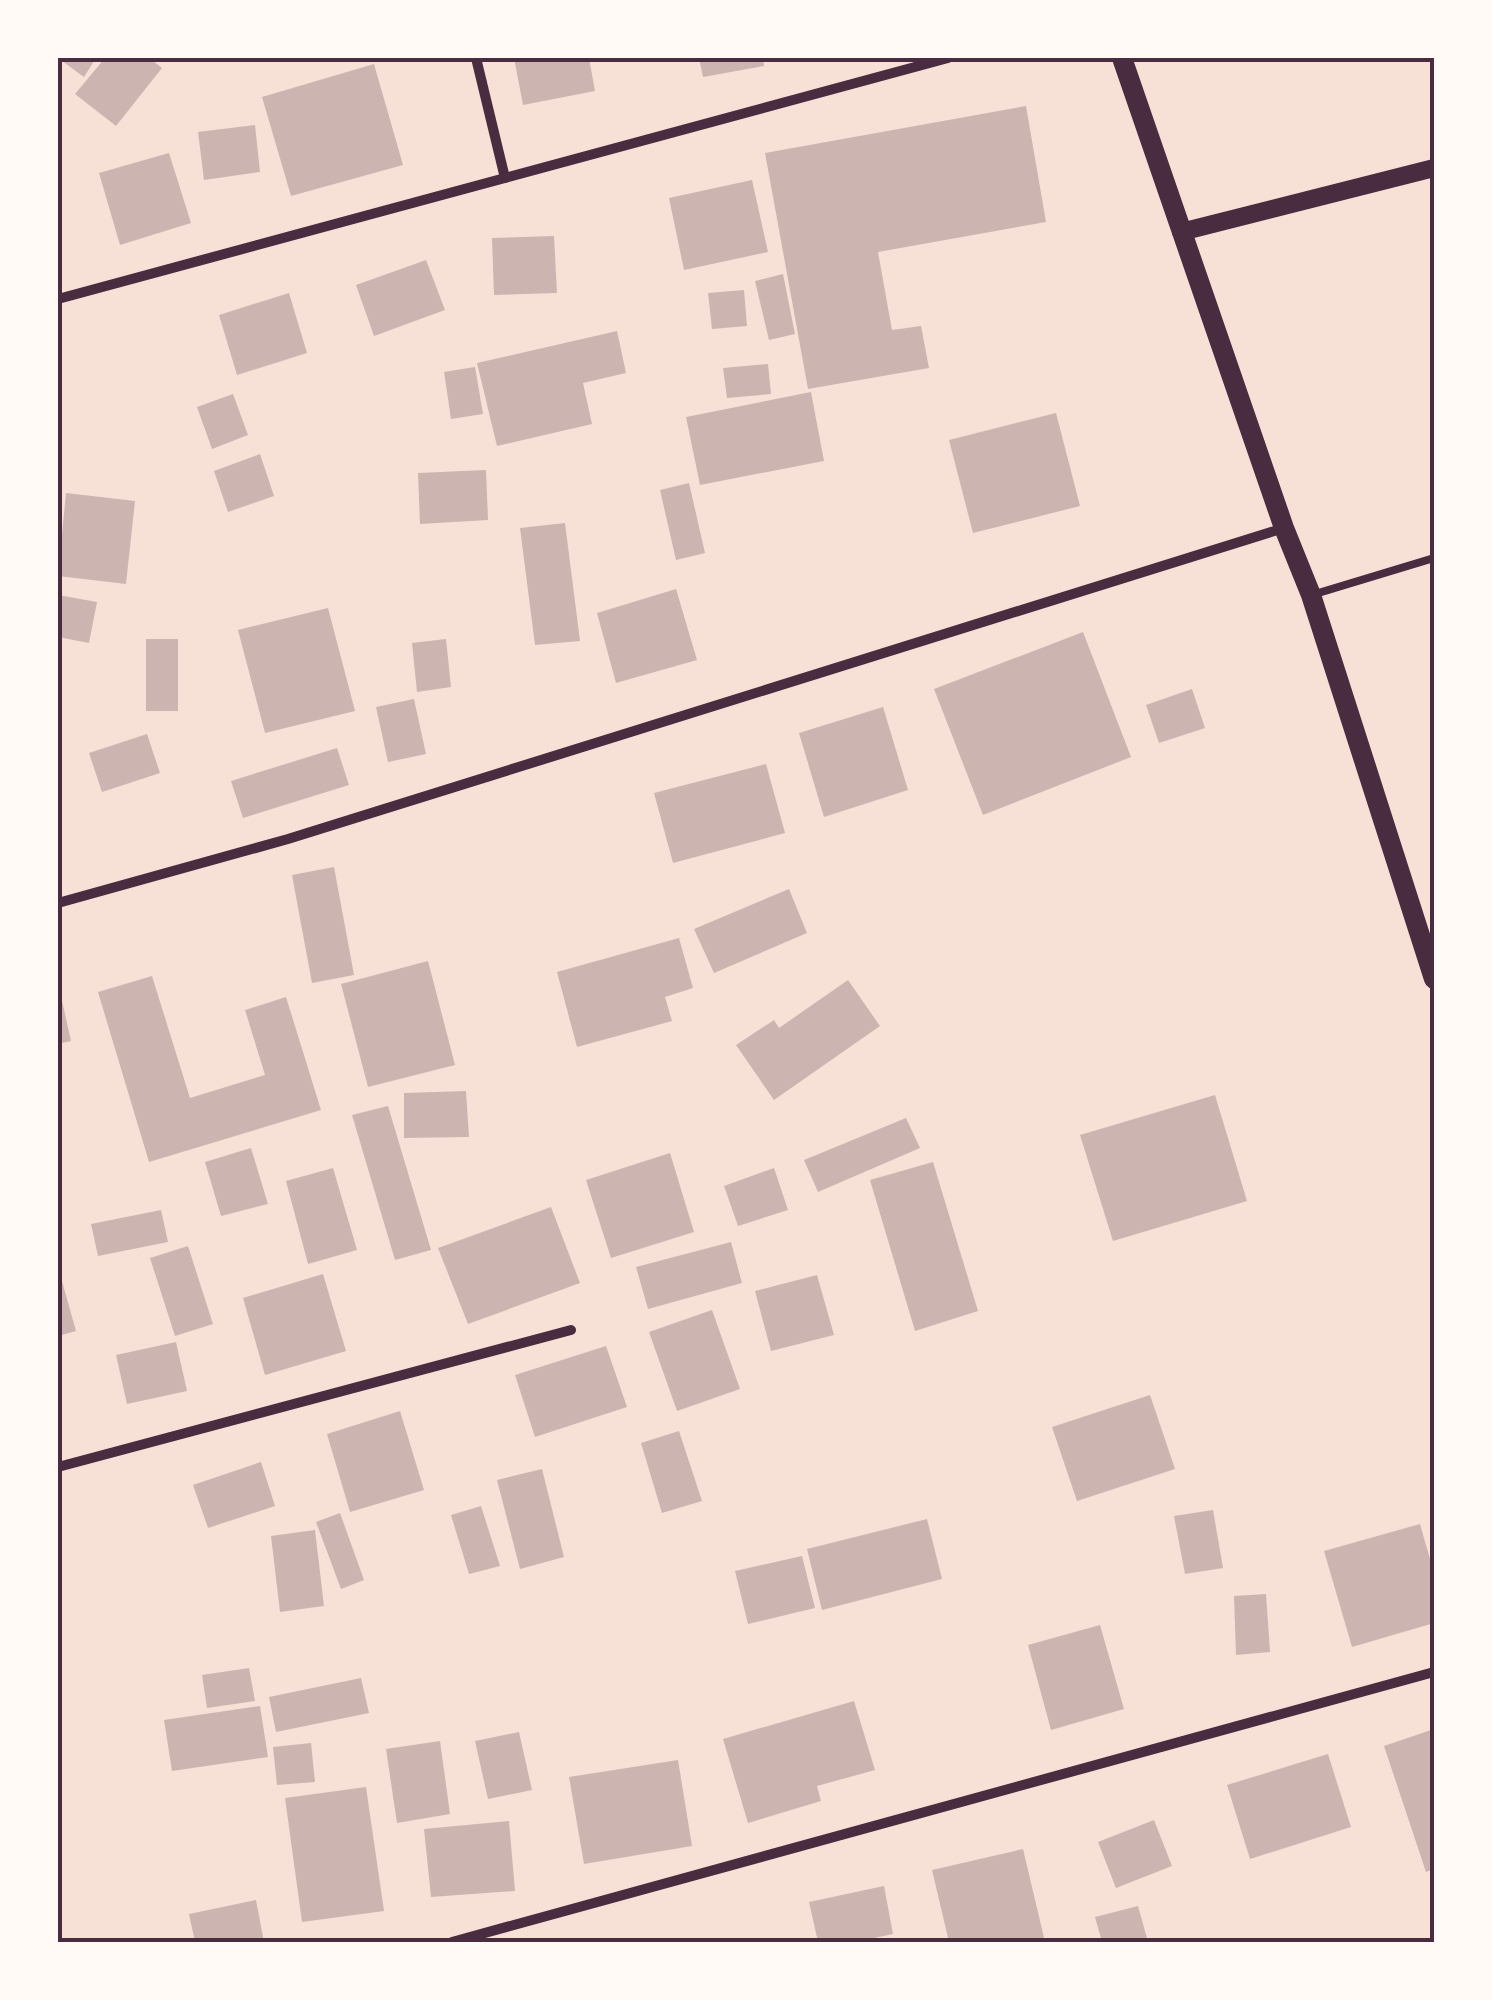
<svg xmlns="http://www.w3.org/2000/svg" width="1492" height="2000" viewBox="0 0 1492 2000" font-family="'Fira Sans Condensed',sans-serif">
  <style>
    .building { fill: #ccb4b1 }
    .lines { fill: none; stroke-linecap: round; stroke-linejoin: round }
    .service { stroke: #4a2c40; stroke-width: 8 }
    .minor { stroke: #4a2c40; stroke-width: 10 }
    .tertiary { stroke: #4a2c40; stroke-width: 18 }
    .secondary { stroke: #4a2c40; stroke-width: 20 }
    .neatline { fill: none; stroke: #4a2c40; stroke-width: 4 }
  </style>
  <rect width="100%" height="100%" fill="#f7e1d7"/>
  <g class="building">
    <polygon points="58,58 96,58 84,77"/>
    <polygon points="105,58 149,58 162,68 116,126 75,94"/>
    <polygon points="514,58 589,58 595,91 523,105"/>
    <polygon points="699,58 763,58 764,66 703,77"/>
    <polygon points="374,64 403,165 291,196 262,97"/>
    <polygon points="1026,106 1046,222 878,252 892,330 921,326 929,368 808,389 765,153"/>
    <polygon points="255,125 260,172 204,180 198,132"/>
    <polygon points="169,153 191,223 120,245 99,173"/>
    <polygon points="752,180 768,252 684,270 669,198"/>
    <polygon points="554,236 557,293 494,295 492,238"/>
    <polygon points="426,260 445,310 374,336 356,285"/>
    <polygon points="783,274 795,334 769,340 755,281"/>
    <polygon points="744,290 747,326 712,329 708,293"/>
    <polygon points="289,293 307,353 237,375 219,315"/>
    <polygon points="617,331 626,373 583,383 592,424 497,446 477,363"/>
    <polygon points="768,364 771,394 727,398 723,368"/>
    <polygon points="475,367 483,414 451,419 444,372"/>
    <polygon points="811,392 824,461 700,485 686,417"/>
    <polygon points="233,394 248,435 212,449 197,407"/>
    <polygon points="1056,413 1080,506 973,533 949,440"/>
    <polygon points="260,454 274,496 228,512 214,471"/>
    <polygon points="486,470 488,520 420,524 418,473"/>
    <polygon points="689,483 705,553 676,560 660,490"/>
    <polygon points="66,493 135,501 126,584 58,576"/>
    <polygon points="565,523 580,641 535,645 520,528"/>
    <polygon points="676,589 697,660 616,683 597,613"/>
    <polygon points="58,595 97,602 89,643 58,637"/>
    <polygon points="328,608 355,711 265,733 238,630"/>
    <polygon points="1083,632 1131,757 983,815 934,689"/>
    <rect x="146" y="639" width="32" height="72"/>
    <polygon points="446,639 451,687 417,692 412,643"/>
    <polygon points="1192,689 1205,728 1159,743 1146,705"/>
    <polygon points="414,699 426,754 388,762 376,707"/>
    <polygon points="883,707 908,790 824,817 799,733"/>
    <polygon points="147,734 160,773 102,792 89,753"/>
    <polygon points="337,748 349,785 243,818 231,781"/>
    <polygon points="766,764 785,833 673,863 654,793"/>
    <polygon points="334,867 354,975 312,983 292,875"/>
    <polygon points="789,889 807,933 714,973 694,929"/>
    <polygon points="679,938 693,988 665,997 672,1021 577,1047 557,972"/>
    <polygon points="428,961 455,1065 368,1087 341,984"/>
    <polygon points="152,976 190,1098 265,1075 245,1010 286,997 321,1110 149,1162 98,992"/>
    <polygon points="848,980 880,1026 774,1100 736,1045 774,1020 779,1028"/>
    <polygon points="59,987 71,1041 58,1044 58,988"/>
    <polygon points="466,1091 469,1137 404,1138 404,1093"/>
    <polygon points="1215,1095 1247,1201 1113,1241 1080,1135"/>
    <polygon points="388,1106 431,1250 395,1260 352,1115"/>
    <polygon points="906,1118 920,1148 818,1192 804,1160"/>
    <polygon points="251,1148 268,1204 221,1216 205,1162"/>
    <polygon points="670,1153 694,1232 611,1258 586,1180"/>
    <polygon points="933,1162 978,1311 915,1331 870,1180"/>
    <polygon points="333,1168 357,1250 308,1264 286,1181"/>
    <polygon points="774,1168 788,1210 738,1226 724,1186"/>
    <polygon points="551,1207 580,1283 468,1324 438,1248"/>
    <polygon points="161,1210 168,1242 98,1256 91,1224"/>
    <polygon points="731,1242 742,1283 648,1309 636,1267"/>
    <polygon points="188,1246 213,1324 175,1336 150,1258"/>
    <polygon points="323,1274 346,1351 265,1375 243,1298"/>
    <polygon points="817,1275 834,1335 771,1351 755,1291"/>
    <polygon points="62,1281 76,1331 58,1336 58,1282"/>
    <polygon points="712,1310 740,1389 677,1411 649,1332"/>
    <polygon points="176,1342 187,1391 127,1404 116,1355"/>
    <polygon points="606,1346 627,1407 535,1437 515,1375"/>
    <polygon points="1150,1395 1175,1469 1077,1501 1052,1427"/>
    <polygon points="400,1411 424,1490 350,1512 327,1434"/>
    <polygon points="679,1431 702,1501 662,1513 641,1443"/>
    <polygon points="261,1462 275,1506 208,1528 193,1485"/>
    <polygon points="542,1469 564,1557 520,1569 497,1480"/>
    <polygon points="481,1506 500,1566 469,1574 451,1515"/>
    <polygon points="1213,1510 1223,1568 1185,1574 1174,1516"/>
    <polygon points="340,1513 364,1580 341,1589 316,1522"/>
    <polygon points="927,1519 942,1579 822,1610 807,1549"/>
    <polygon points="1420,1524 1434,1573 1434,1623 1352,1647 1324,1551"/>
    <polygon points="315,1530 324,1606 280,1612 271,1536"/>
    <polygon points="802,1556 815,1608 748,1624 735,1571"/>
    <polygon points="1266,1594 1270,1652 1236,1655 1234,1596"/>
    <polygon points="1100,1625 1124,1709 1051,1730 1028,1645"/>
    <polygon points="249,1668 255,1701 207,1708 202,1675"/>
    <polygon points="361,1678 369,1713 276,1732 269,1697"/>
    <polygon points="854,1701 875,1770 817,1786 821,1801 748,1823 723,1739"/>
    <polygon points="260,1706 268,1757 172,1771 164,1720"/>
    <polygon points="1434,1729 1434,1869 1426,1872 1384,1746"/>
    <polygon points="519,1732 532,1790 488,1799 475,1741"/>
    <polygon points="440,1741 450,1814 397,1823 386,1749"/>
    <polygon points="311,1743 315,1782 277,1785 273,1747"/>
    <polygon points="1328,1754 1351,1827 1250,1859 1227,1785"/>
    <polygon points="678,1760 692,1846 584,1864 569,1777"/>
    <polygon points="366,1787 384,1911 302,1922 285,1798"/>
    <polygon points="1154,1820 1172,1866 1116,1888 1098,1842"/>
    <polygon points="509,1821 515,1891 431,1897 424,1829"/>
    <polygon points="1023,1849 1045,1942 949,1942 932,1870"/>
    <polygon points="884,1886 893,1934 855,1942 818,1942 809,1902"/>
    <polygon points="256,1900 264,1942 195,1942 189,1914"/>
    <polygon points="1138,1906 1148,1942 1102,1942 1095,1917"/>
  </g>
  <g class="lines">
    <polyline class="service" points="1315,594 1434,558"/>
    <g class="minor">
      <polyline points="476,58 505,178"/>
      <polyline points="58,299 948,58"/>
      <polyline points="58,903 288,839 1284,528"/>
      <polyline points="58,1467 571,1330"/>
      <polyline points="452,1942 1434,1672"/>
    </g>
    <polyline class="tertiary" points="1181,232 1434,168"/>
    <polyline class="secondary" points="1122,58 1284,528 1311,595 1434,979"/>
  </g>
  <rect width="1492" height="2000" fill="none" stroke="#fffaf5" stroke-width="120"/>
  <rect x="60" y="60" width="1372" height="1880" class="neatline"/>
</svg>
